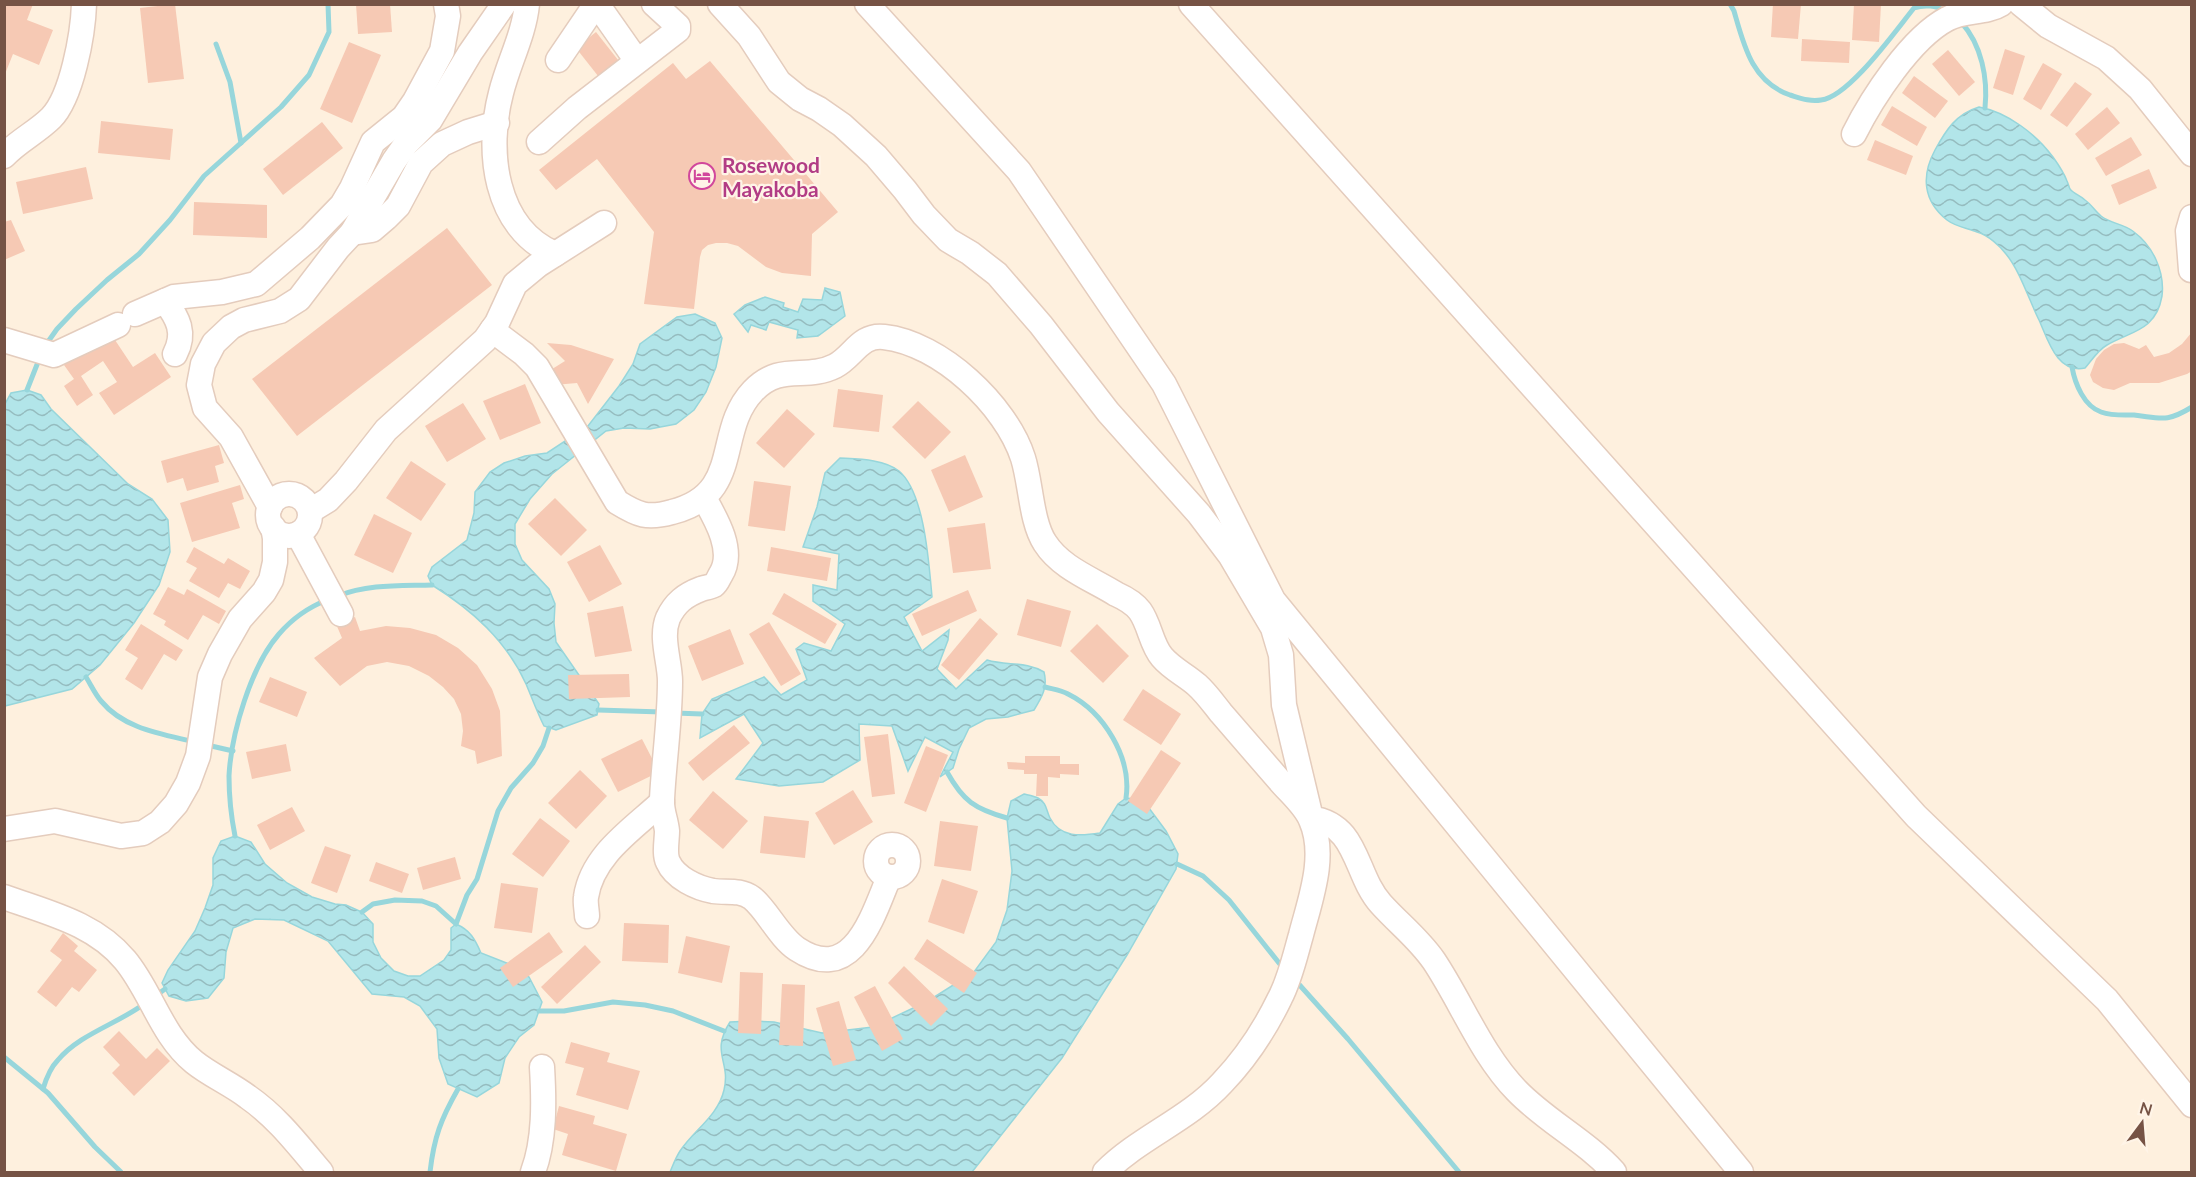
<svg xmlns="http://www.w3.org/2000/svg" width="2196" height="1177" viewBox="0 0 2196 1177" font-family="Lato,sans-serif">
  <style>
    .water { fill: url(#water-waves); stroke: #97d6db; stroke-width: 1.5 }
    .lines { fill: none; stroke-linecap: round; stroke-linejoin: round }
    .stream { stroke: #97d6db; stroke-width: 5 }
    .building { fill: #f6c9b4 }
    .minor-casing { stroke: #e4ccbd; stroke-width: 27 }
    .minor { stroke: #fff; stroke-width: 24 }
    .labels { text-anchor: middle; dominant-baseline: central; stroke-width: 4.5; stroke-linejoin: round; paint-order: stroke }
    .hotel-label { font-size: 21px; font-weight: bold; fill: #b23c85; stroke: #fff4e7; text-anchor: start }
  </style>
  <defs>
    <pattern id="water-waves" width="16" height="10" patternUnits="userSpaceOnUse" patternTransform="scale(1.5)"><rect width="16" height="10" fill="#b2e5e9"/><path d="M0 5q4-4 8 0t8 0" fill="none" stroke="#95bcbf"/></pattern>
  </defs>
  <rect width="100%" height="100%" fill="#fef0de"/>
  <g class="water">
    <path d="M1979,107C2007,112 2036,134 2053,157C2058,164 2064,173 2067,181C2068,183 2069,187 2070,189C2074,194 2081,196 2085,200C2091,204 2095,211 2101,216C2111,224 2125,224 2134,232C2153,246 2165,272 2162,296C2156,331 2131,331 2107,345C2098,350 2092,360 2085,368C2057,374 2048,340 2039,320C2029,300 2020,271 2006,254C2000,246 1988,235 1977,232C1968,228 1956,227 1947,220C1923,201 1921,176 1935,150C1946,130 1956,114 1979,107Z"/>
    <polygon points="825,288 840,292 845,316 818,336 797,338 798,330 769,322 766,330 751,325 748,332 734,314 745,305 765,297 784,303 783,307 798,312 803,299 822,300"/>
    <path d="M695,314L715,323L722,338L716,367L706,392L694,410L676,424L650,429L624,428L606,431L552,474L530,499L515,524V544L522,560L549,589L555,604L554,623L556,642L599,704L597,715L556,730L544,726C537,712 532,698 526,684C506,640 472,610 432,585L428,576L432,567L467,540L474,513L475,492L490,472L504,463L525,456L547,453L588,426L619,386L633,364L640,344L677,317Z"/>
    <polygon points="27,390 41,395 51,409 128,484 152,499 168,520 170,552 159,585 134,623 100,665 72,689 5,706 5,404 11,393"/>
    <path d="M840,458C858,459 884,459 899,471C925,493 929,565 932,597L904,617L922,651L949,630L948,640L937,669L956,689L987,660C1007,666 1026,661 1044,672C1048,687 1042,697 1034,710L1008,717L986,719L969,728L959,749L953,768L940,777L953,752L925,737L908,771L892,726L859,724L860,760L823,782L779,786L736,779L763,743L744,714L700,738L702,714L712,699L764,677L781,695L807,680L796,649L804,643L831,651L845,624L813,601V585L837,590L839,554L803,547L817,507L825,473Z"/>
    <path d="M1024,794C1028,795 1034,796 1038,798C1047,803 1046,810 1050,818C1060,838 1081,836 1100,833L1118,804L1126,798L1143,800L1166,831L1178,854L1176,869L1127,955L1062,1058L972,1172H670C673,1165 676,1157 680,1151C694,1130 718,1116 724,1090C731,1061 710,1053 730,1022L752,1021L774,1022L822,1033L873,1027L928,1001L974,972L996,942L1007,910L1012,871L1007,818L1011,801Z"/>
    <path d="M235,836L251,842L265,864L287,883L312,897L335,904L346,905L362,912L373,924V942L381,958L394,971L408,976H420L444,960L451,950V928L456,924C470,930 475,939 481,953L509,964L529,977L542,1002L534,1025L519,1037L505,1058L499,1083L477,1097L448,1084L439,1058L437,1029L420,1006L404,997L372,994L328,941L284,920L255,919L233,928L226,952L224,978L208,998L186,1001L169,996L162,983L168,970L195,931L205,908L213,885V858L221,841Z"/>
  </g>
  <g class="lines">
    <g class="stream">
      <path d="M1730,4L1734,11C1744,46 1752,82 1790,95C1800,98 1810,102 1821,100C1849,97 1896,30 1914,8C1926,4 1935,6 1947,11"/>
      <path d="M1961,22C1982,45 1988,79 1985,108"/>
      <polyline points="216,44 230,82 241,143"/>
      <polyline points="45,346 57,329 76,309 107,280 139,254 170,220 204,176 281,107 309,75 329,32 328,4"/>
      <path d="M2072,367C2075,384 2084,406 2101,412C2112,416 2123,415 2134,415C2161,418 2166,423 2192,407"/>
      <polyline points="27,390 40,357"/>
      <path d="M338,596C368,584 400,586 432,585"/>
      <path d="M86,677C91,685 95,694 101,701C124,729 162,734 195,742"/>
      <path d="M1045,687C1052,689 1061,690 1068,694C1104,712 1132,758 1126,798"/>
      <polyline points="598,710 662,712"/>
      <polyline points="675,713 702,714"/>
      <polyline points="207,745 233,751"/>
      <path d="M947,772C963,801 975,809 1007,818"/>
      <path d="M235,836C231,816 229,797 229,776C231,734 251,666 279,634C292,619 309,607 327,600"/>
      <polyline points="1177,864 1203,876 1229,900 1283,968"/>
      <polyline points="362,912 373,904 395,900 422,901 436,906 456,924 467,895 477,879 498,811 511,788 533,763 543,746 549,728"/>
      <polyline points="1296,981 1348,1039 1459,1172"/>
      <polyline points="154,997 165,989"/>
      <polyline points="539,1011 564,1011 613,1002 645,1005 673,1011 724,1031"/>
      <polyline points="4,1057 48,1093 95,1147 121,1172"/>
      <path d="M43,1089C46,1079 51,1067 58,1060C80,1034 117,1024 144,1004"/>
      <path d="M430,1172C434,1137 441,1119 458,1089"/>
    </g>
  </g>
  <g class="building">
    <polygon points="4,4 33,4 27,20 53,30 39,65 13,54 5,74"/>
    <polygon points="175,4 184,79 148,83 140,8"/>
    <polygon points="356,4 390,4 392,32 358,34"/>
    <polygon points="1773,4 1801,4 1798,39 1771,37"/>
    <polygon points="1854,4 1881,4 1879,42 1852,40"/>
    <polygon points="596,32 622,65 602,81 576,48"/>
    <polygon points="1802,39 1850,42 1849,63 1801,61"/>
    <polygon points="349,42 381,55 352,123 320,109"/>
    <polygon points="2005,49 2025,56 2013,95 1993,88"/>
    <polygon points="1948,50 1975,82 1959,96 1932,64"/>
    <polygon points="710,61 838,212 812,234 811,276 782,273 766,267 738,246 727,243 716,243 708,245 702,250 700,257 694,309 644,304 654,232 597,159 556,190 539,170 673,63 686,79"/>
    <polygon points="2043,63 2062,74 2041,110 2023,99"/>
    <polygon points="1914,76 1948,101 1935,118 1902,93"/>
    <polygon points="2075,82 2092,94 2067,127 2050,115"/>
    <polygon points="1892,106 1927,127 1917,146 1881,125"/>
    <polygon points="2107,107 2120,123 2088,150 2075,134"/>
    <polygon points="101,121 173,129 170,160 98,153"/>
    <polygon points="322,122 343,148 283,195 263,169"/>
    <polygon points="2131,137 2142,155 2106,176 2095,158"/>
    <polygon points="1875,140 1913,156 1906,175 1867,160"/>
    <polygon points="86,167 93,199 23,214 16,182"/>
    <polygon points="2149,169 2157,188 2119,205 2111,185"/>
    <polygon points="194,202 267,205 267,238 193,235"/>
    <polygon points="11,220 25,251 4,260 4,222"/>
    <polygon points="447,228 492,285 297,436 252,379"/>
    <polygon points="2192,332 2192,371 2187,374 2159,383 2130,383 2114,390 2103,388 2093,382 2090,375 2096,359 2104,350 2114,344 2124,343 2139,349 2146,345 2154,357 2169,353 2182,344"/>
    <polygon points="111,334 133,367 155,353 171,377 114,415 99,393 117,382 103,361 81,376 93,395 77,406 64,386 74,379 64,365"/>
    <polygon points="547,343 571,345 614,359 588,404 577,383 554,385 549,371 565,361"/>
    <polygon points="525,384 541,423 500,440 483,401"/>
    <polygon points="838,389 883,395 879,432 833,427"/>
    <polygon points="918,401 951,432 925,459 892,427"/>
    <polygon points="463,403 486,439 447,462 425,426"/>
    <polygon points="787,409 815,434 784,468 756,443"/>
    <polygon points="219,445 224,463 215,466 219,482 187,491 183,478 167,483 161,461"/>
    <polygon points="965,455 983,497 949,512 931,470"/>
    <polygon points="411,461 446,484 421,521 386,498"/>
    <polygon points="754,481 791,486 785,531 748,526"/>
    <polygon points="240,485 244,499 232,503 240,528 192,542 180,503"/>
    <polygon points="555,498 587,530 561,556 528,524"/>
    <polygon points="374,514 412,533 393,573 354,555"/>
    <polygon points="985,523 991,569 953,573 947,528"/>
    <polygon points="600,545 622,584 589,602 567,562"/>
    <polygon points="194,547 224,564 228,558 250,571 240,589 228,583 219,598 189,581 197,568 186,562"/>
    <polygon points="771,547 831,558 827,581 767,571"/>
    <polygon points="168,587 184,595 187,589 226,611 219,624 203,615 188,640 164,625 166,621 153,614"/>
    <polygon points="968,590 977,611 922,636 912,614"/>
    <polygon points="784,593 837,624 825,644 772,614"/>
    <polygon points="1027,599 1071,611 1061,647 1017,635"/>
    <polygon points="623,606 632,651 595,657 587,613"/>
    <polygon points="355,617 360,631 386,626 410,628 436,635 458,648 477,665 492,689 500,711 502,756 477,764 475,751 461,746 463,731 461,714 454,699 443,687 429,676 409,666 387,662 367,666 340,686 314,658 342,638 336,624"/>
    <polygon points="980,618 998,634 959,680 941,665"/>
    <polygon points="769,622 801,674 781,686 749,634"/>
    <polygon points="141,624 183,650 176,661 164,654 142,690 125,679 138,658 125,650"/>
    <polygon points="1097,624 1129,656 1103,683 1070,651"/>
    <polygon points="730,629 744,664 702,681 688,646"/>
    <polygon points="629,674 630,697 569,699 568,675"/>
    <polygon points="270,677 307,692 297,717 259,702"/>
    <polygon points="1143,689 1181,714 1161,745 1123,720"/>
    <polygon points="734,725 750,743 703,781 688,763"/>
    <polygon points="888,734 895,794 872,797 864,737"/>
    <polygon points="642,739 659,772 618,792 601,759"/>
    <polygon points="286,744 291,771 252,779 246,752"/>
    <polygon points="926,746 948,755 926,812 904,803"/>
    <polygon points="1161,750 1181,763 1147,814 1128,801"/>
    <polygon points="1025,756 1060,756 1060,764 1079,764 1079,775 1060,774 1060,778 1048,777 1048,796 1036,796 1037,774 1024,774 1024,770 1008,769 1007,762 1025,763"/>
    <polygon points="580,770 607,796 576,829 548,803"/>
    <polygon points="853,790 873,822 834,845 815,813"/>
    <polygon points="713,791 748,821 723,849 689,820"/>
    <polygon points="292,807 305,831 270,850 257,825"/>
    <polygon points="764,816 809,821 805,858 760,853"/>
    <polygon points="540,818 570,841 543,877 512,854"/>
    <polygon points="940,821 978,826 971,871 934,866"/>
    <polygon points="325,846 351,855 337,893 311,883"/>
    <polygon points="455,857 461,879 423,890 417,868"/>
    <polygon points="376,862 409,874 402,893 369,881"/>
    <polygon points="942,879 978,891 964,934 928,922"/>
    <polygon points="501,883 538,888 532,933 494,928"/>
    <polygon points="624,923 669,925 668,963 622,961"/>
    <polygon points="549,932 563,952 513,987 500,968"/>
    <polygon points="63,933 78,946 74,951 97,970 79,992 72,987 56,1007 37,992 62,960 50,951"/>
    <polygon points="686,936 730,946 722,983 678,973"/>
    <polygon points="927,939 977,973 964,993 914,959"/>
    <polygon points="585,945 601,962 557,1004 541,987"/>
    <polygon points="904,966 948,1009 931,1026 888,983"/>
    <polygon points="740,972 763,973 761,1034 738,1033"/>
    <polygon points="782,984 805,985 803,1046 779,1045"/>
    <polygon points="875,986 903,1039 882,1051 854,997"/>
    <polygon points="839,1001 856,1060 833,1066 816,1008"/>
    <polygon points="119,1031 146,1059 157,1048 170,1061 134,1096 112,1073 120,1065 103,1047"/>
    <polygon points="571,1042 610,1053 607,1062 640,1071 628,1110 576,1095 584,1068 565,1063"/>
    <polygon points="559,1106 595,1116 593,1124 627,1134 616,1171 562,1155 568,1134 553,1129"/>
  </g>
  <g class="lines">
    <defs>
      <g id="minor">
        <path d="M527,4C524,35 508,64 501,93C486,150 494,228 555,254"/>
        <polyline points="597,4 637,61"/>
        <path d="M720,4L749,36L779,82L800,99L819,109L842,125L876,156L905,190L924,215L948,240L970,253L997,274L1041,325L1108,412L1199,514L1230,555L1273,628L1281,655L1284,705L1311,818C1359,825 1354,874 1381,904C1399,924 1418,938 1434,961C1462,1003 1481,1054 1517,1091C1546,1121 1586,1141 1614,1172"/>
        <polyline points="867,4 1019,171 1164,384 1273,600 1741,1172"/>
        <polyline points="1191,4 1916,816 2107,1000 2192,1105"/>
        <polyline points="2021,4 2048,26 2106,58 2140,89 2192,154"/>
        <polyline points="558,60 596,4"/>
        <path d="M1854,134C1872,98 1911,38 1947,19C1964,9 1985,14 2001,4"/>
        <polyline points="539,142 577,108 678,30 678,26 654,4"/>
        <path d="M4,156C18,141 37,132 51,118C72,97 83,34 84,4"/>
        <polyline points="352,233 372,230 386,218 398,206 421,163 442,144 468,132 497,123"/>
        <polyline points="2191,270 2188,231 2192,217"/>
        <path d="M165,301C178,318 186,333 175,354"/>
        <polyline points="135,314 174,297 222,292 256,284 310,238 342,205 352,188 373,142 404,117 415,101 442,51 448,16 446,4"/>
        <path d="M492,330L524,354L537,367L617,502C638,515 647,519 672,512C744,494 714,432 753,391C781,362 805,381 835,366C853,357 860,334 884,337C940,343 1006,405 1023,458C1031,483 1031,522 1045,543C1061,568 1092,579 1116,594C1125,598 1134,603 1140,611C1150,625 1151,644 1162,657C1172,669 1186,675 1197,685C1206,693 1213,703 1221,713C1240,735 1259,757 1279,780C1289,792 1305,805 1311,820C1327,856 1310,900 1301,935C1295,956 1290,979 1280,998C1265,1029 1246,1058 1222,1083C1188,1120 1140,1137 1105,1172"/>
        <polyline points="4,340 54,355 118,325"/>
        <circle cx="289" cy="515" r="21"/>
        <path d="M704,498C716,519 735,551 721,574C719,577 717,583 714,585C710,587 704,588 701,589C685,595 675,603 668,618C660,637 670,662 670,681C670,721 664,760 662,799C661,810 666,820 667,831C667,840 664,854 668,862C675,878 697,888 713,891C727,893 739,889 752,898C767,910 779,937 797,949C853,986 873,915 889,877"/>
        <polyline points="270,507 231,437 205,408 199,385 203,364 214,343 231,327 244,320 280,311 299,299 338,248 352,233 394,161 406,144 430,120 470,53 504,4"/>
        <polyline points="310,511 328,500 346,481 386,430 485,340 497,323 515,284 538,265 604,223"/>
        <polyline points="298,534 341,614"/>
        <polyline points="4,829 55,821 121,836 143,833 160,822 176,804 188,783 198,756 210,677 220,654 240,619 264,592 271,580 275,562 275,538 273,527"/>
        <circle cx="892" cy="861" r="16"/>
        <path d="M4,897C48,913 94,923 125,960C151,991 161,1035 194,1062C210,1075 231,1084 248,1097C277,1117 298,1145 321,1172"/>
        <path d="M587,916C587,911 585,903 586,897C592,855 633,829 662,802"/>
        <path d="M533,1172C545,1140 544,1101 542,1067"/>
      </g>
    </defs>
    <use href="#minor" class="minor-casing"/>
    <use href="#minor" class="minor"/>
  </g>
  <defs>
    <symbol id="hotel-ring" viewBox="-11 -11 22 22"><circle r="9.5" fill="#fff4e7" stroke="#d1479c" stroke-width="1.5"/><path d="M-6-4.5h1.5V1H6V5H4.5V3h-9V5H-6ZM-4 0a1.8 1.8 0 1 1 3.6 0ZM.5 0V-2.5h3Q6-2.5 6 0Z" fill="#d1479c"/></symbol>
  </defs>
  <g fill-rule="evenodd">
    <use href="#hotel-ring" x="687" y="161" width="30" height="30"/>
  </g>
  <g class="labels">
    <g class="hotel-label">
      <text x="722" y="164">Rosewood<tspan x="722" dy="24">Mayakoba</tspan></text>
    </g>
  </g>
  <rect width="2196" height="1177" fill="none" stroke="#765345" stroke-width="12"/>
  <g transform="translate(2142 1123) rotate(16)" stroke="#fff4e7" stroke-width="4.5" paint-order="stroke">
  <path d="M0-4.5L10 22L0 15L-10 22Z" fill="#765345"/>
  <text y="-9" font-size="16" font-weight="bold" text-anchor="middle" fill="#765345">N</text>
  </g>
</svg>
